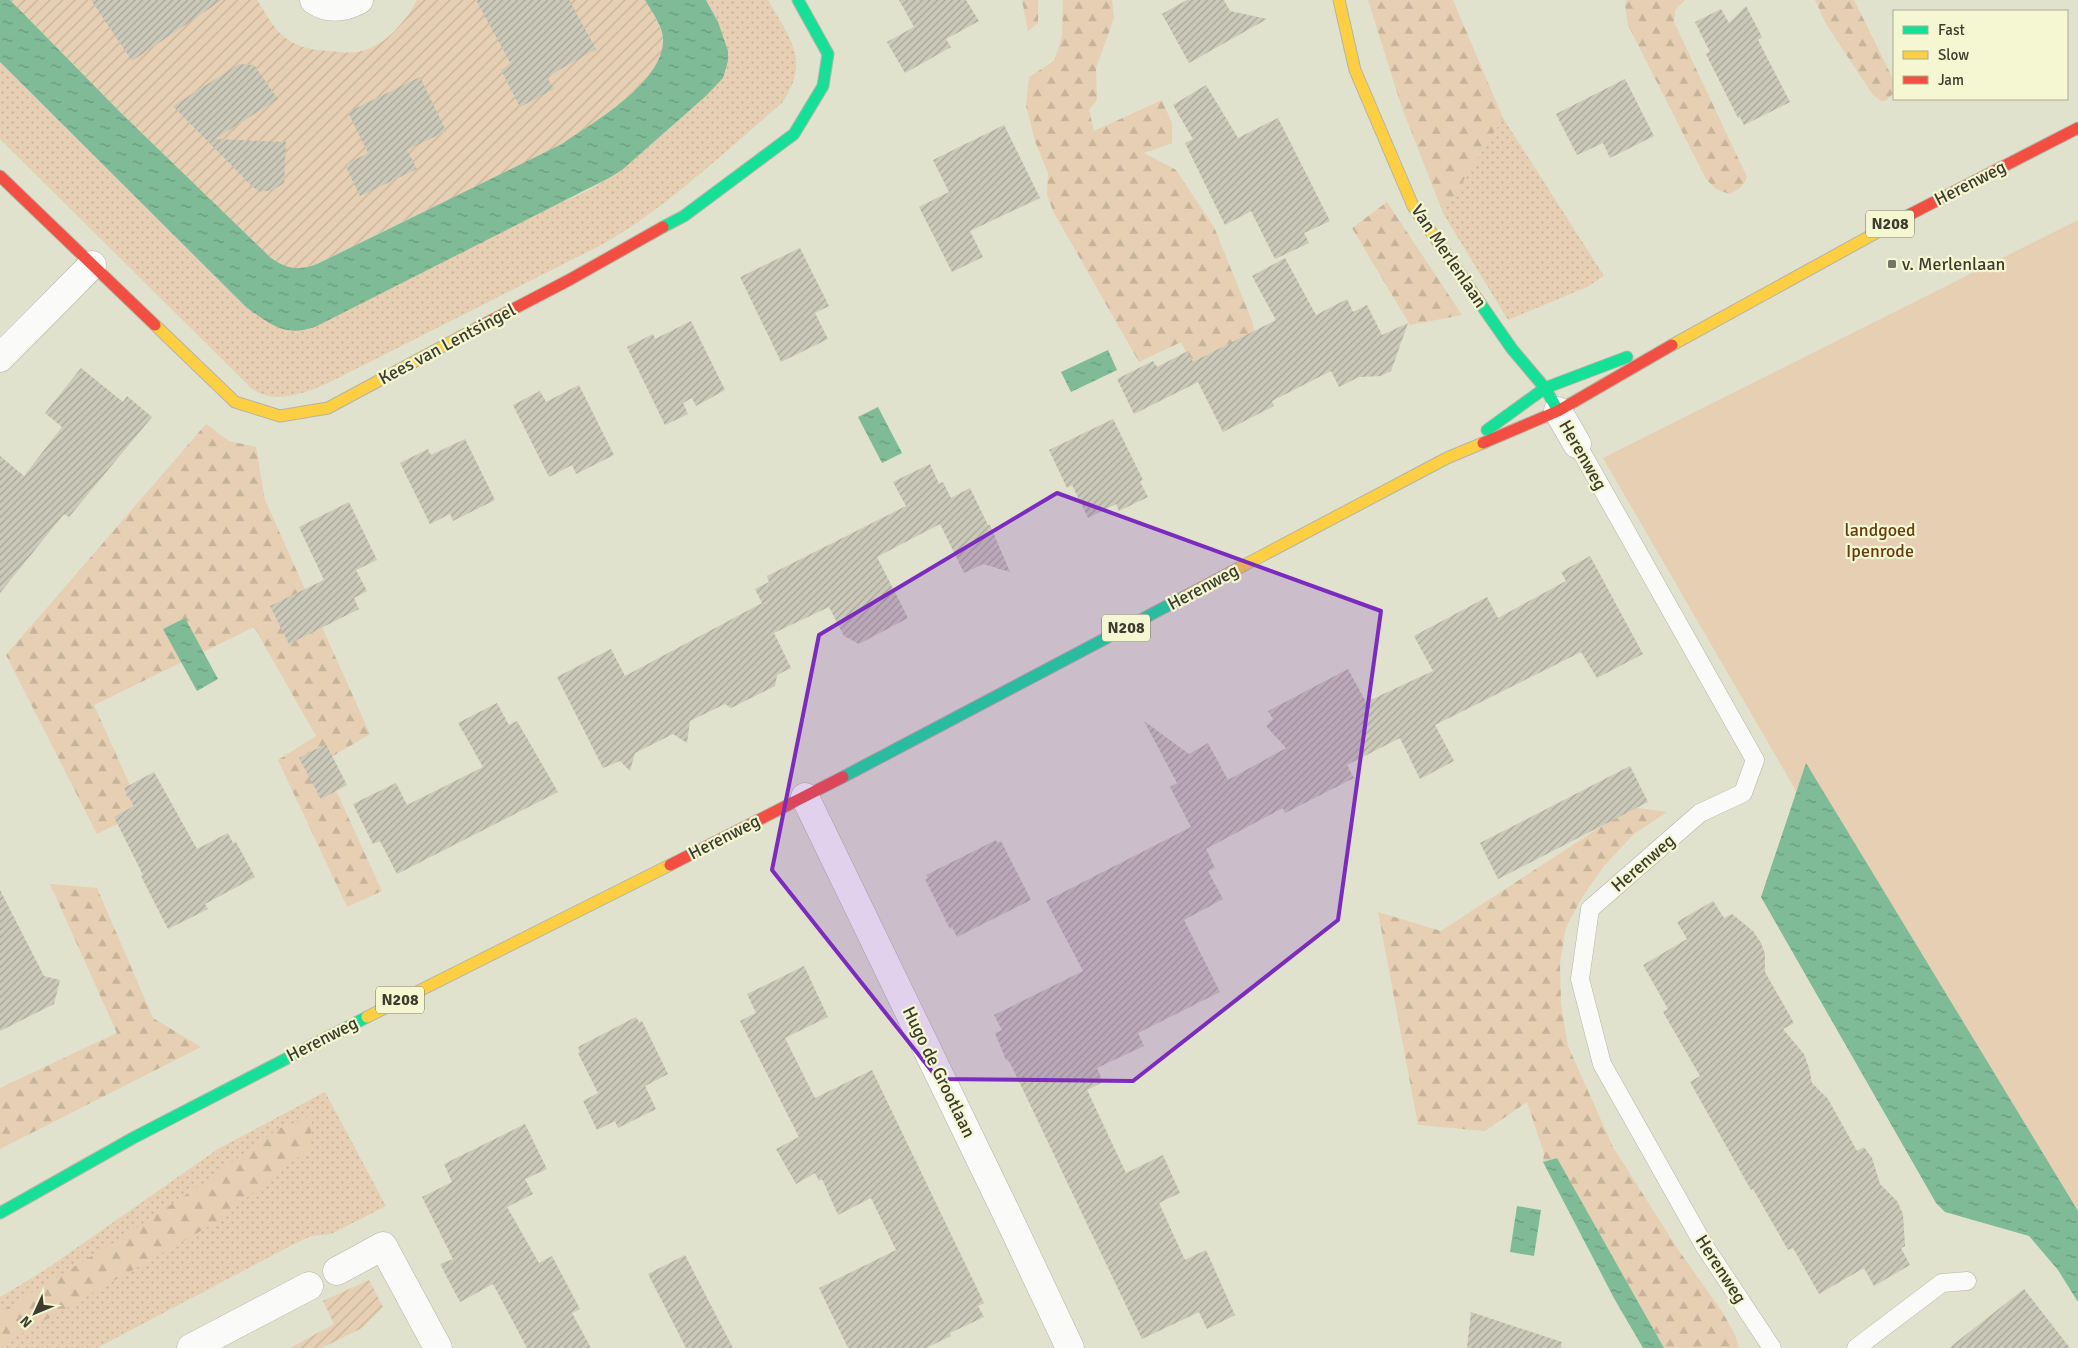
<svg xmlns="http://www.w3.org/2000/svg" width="2078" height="1348" viewBox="0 0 2078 1348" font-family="Signika,sans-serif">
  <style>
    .grass { fill: url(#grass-dots) }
    .forest { fill: url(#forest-firs) }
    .park { fill: #e6cfb2 }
    .garden { fill: url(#garden-furrows) }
    .water { fill: url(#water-ripples) }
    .building { fill: url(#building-hatch) }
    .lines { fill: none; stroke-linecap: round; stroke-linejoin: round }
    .lane-casing { stroke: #b4b5a5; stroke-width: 19 }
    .street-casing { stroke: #b4b5a5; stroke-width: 29 }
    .fast-casing { stroke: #b4b5a5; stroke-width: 13 }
    .slow-casing { stroke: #b4b5a5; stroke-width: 13 }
    .jam-casing { stroke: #b4b5a5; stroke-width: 13 }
    .lane { stroke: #fafbf8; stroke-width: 18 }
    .street { stroke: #fafbf8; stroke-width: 28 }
    .fast { stroke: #16e098; stroke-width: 11 }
    .slow { stroke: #ffcf43; stroke-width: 11 }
    .jam { stroke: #f24e42; stroke-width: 11 }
    .marked { fill: #7b2cbf; fill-opacity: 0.2; stroke: #7b2cbf; stroke-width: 4; stroke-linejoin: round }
    .poi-dot { fill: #757766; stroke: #f4f7d2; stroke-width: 2 }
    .labels { text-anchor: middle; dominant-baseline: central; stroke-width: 4.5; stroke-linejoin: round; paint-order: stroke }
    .shield { fill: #f4f7d2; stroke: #73755f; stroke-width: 1 }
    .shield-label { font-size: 16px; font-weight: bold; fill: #3c3d2e }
    .street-label { font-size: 18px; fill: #3c3d2e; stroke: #f4f7d2 }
    .poi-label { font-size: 18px; fill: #3c3d2e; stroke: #f4f7d2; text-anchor: start }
    .park-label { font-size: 18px; fill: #663b10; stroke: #f4f7d2 }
  </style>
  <defs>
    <pattern id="grass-dots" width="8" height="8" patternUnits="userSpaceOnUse" patternTransform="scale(1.25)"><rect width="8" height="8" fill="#e6cfb2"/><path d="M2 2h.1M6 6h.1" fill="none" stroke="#c6b399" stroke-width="1.8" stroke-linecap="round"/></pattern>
    <pattern id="forest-firs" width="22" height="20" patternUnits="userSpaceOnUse" patternTransform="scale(1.25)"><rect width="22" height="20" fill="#e6cfb2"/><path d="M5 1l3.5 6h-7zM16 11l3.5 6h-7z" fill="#c6b399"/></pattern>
    <pattern id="garden-furrows" width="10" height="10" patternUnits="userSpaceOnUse" patternTransform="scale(1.25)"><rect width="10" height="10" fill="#e6cfb2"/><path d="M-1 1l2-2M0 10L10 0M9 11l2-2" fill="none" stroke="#c6b399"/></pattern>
    <pattern id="water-ripples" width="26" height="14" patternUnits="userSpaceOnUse" patternTransform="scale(1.25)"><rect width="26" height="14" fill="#7fbb97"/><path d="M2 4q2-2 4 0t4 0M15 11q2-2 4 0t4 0" fill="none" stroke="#69997c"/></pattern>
    <pattern id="building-hatch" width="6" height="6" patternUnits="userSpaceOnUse" patternTransform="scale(1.25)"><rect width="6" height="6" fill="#cbc9b9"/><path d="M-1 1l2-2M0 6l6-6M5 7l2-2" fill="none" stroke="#a6a497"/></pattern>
  </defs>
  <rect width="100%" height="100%" fill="#e0e2cd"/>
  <g class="grass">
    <path d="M706,0H768C790,39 811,60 782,103C724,152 669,206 603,244L326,384C302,394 274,405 251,388L0,139V62L246,307L279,328L585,192L622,170L706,96L718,22Z"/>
    <polygon points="1503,118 1604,276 1587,287 1508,320 1443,213"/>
    <polygon points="325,1092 386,1206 331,1234 311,1236 292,1245 97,1348 0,1348 0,1297 45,1270 218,1149"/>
  </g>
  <g class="forest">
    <polygon points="1022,0 1038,0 1038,23 1028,31"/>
    <polygon points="1063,0 1112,0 1114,18 1096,68 1097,100 1089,110 1094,131 1162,100 1172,124 1172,143 1144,153 1176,170 1214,227 1252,321 1257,344 1205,389 1181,342 1139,362 1053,211 1047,194 1048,173 1035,141 1026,106 1029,77 1054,61 1062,37"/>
    <polygon points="1368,0 1453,0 1503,118 1443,213 1401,105"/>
    <path d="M1626,0H1685L1675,10L1674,22L1747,177C1744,186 1738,190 1729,194L1716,189L1706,179L1628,25L1625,6Z"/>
    <polygon points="1815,0 1854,0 1894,81 1894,93 1885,101 1881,101 1873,95 1826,24"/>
    <polygon points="1387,202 1462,315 1410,325 1352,228"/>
    <polygon points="206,424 229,441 256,447 265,500 370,734 323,762 382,891 347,907 278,760 316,736 254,627 94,705 142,812 97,834 6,655"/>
    <polygon points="1631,807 1667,812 1634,834 1604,866 1584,894 1566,927 1560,963 1561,1004 1568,1046 1613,1147 1677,1248 1723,1313 1735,1335 1739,1348 1664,1348 1557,1158 1543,1162 1544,1153 1527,1102 1485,1131 1418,1125 1378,912 1441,931"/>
    <polygon points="50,884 97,888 153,1018 201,1047 0,1149 0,1088 117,1033"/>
    <polygon points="313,1115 309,1149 213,1224 0,1346 0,1312 118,1240 205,1182 278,1129"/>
  </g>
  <polygon class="park" points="2078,220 2078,1277 1603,458"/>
  <g class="garden">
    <path d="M10,0H257C266,13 274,31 287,39C300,48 313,50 328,51C339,52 351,54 362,51C386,45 406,21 417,0H645C654,15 666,31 663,49C658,81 590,128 563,144C537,159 508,170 481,184C426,210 371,237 317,264C299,271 287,269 271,258L119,111Z"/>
    <polygon points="369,1280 383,1307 362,1328 322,1348 290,1348 334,1324 323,1301"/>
  </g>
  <g class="water">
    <path d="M0,0H10L119,111L271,258C287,269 299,271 317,264L562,144C593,123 666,81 663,38C662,25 652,12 645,0H706L718,22L728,51V61L723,78L706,96L622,170L609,178L315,327C284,337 271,325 246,307L0,62Z"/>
    <polygon points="1108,350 1117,370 1071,392 1061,372"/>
    <polygon points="878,407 902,453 882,463 858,417"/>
    <polygon points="185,618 218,679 197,691 163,629"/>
    <polygon points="1806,763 2078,1211 2078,1302 2058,1270 2029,1236 1945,1212 1936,1203 1761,897"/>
    <polygon points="1557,1158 1664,1348 1643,1348 1615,1300 1543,1162"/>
    <polygon points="1517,1206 1541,1210 1534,1256 1510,1252"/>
  </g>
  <g class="building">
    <polygon points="91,0 222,0 132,61"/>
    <polygon points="476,0 569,0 596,49 547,77 554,89 520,107 501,70 511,64"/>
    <polygon points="899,0 966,0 979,21 946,39 951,47 905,73 887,42 914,27"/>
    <polygon points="1187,0 1224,0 1230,11 1267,19 1189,63 1162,14"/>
    <polygon points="1746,6 1762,37 1758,40 1790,102 1744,125 1740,117 1738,118 1706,54 1710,52 1695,22 1721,9 1729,23"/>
    <polygon points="239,64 254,65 278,99 215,139 286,142 284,183 273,190 260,192 253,187 173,106"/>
    <polygon points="420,77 446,131 407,150 417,169 360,196 345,165 368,153 348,112"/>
    <polygon points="1625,79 1654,136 1610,158 1603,143 1577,155 1556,114"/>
    <polygon points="1206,85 1238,138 1278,118 1330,221 1304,233 1309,243 1275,259 1251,211 1225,225 1185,143 1193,139 1173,105"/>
    <polygon points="1004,125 1040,198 970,231 983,257 952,272 919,207 949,192 933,160"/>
    <polygon points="800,248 829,306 815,313 828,339 781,362 740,277"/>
    <polygon points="1285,258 1316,315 1347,299 1353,312 1367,305 1382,335 1408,323 1391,371 1381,376 1359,377 1339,387 1331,371 1272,401 1274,406 1223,432 1198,382 1134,414 1117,379 1153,361 1157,367 1188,351 1193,362 1276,320 1252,276"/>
    <polygon points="691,321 725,390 696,406 692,398 683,403 688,414 665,425 627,347 653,334 655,339"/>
    <polygon points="81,368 123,402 127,396 152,417 69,517 64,514 0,593 0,456 24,476 62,427 45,413"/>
    <polygon points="579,385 614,455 576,474 572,465 549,477 513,405 540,391 546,402"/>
    <polygon points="1113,419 1143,480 1140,482 1148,497 1119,511 1116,504 1088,518 1072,485 1067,488 1049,450"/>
    <polygon points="465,439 495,500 453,521 450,514 430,524 400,463 428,449 431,455"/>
    <polygon points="930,464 939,484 943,482 951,498 970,488 988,525 990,525 1010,572 983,564 964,573 940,524 877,557 908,618 859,644 844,636 829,607 774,633 791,668 777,675 775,686 731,708 725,704 690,721 687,743 673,734 635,753 630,771 620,761 603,768 557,677 611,649 625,676 762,603 755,589 769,582 767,576 906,506 893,482"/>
    <polygon points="349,502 377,560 356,570 367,591 354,598 359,609 289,644 270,606 324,580 299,527"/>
    <polygon points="1590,556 1643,654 1597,678 1581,652 1435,725 1454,761 1420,779 1400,738 1347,765 1354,778 1285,813 1283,808 1206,849 1215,868 1208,871 1223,899 1184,920 1220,992 1138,1033 1144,1046 1097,1068 1103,1082 1087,1090 1126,1173 1163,1155 1180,1193 1159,1203 1185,1260 1206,1250 1235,1315 1207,1329 1199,1312 1142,1339 1012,1067 1008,1060 1006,1060 995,1033 1002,1030 994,1015 1083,971 1046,901 1191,827 1170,787 1177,783 1144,721 1189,754 1208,743 1228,780 1286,748 1266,726 1273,719 1268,711 1348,669 1366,702 1433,671 1414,636 1487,597 1498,618 1566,581 1561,572"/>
    <polygon points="497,703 509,725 517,721 558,792 397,874 380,841 373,844 353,804 396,783 407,805 483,767 458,723"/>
    <polygon points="326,744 347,785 321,799 299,758"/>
    <polygon points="1630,766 1648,802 1498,879 1480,843"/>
    <polygon points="154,772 197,849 228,833 233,843 236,842 255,877 205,904 208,909 168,929 141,876 143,875 114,817 134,806 124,788"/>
    <polygon points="996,840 997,843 1001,841 1031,900 957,937 952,927 950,929 925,879 928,878 926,875"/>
    <polygon points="0,890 44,976 60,980 54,1004 0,1031"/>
    <polygon points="1713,901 1724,918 1732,914 1753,931 1761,943 1765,954 1765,972 1794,1023 1783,1029 1804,1054 1809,1068 1812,1083 1828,1099 1857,1151 1864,1147 1872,1158 1880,1184 1897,1201 1903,1214 1905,1246 1901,1248 1910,1265 1874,1286 1864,1268 1819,1294 1793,1248 1788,1250 1753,1189 1751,1190 1690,1082 1700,1076 1663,1012 1668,1009 1643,965 1687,939 1677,922"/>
    <polygon points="804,966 828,1017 785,1038 815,1098 872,1070 984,1303 978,1306 984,1317 950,1333 951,1336 926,1348 848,1348 819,1288 896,1250 871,1198 838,1215 822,1179 819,1181 815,1173 796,1184 776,1149 799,1137 740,1021 756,1013 747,994"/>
    <polygon points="636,1017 639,1022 642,1021 668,1074 645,1086 656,1109 618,1128 615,1121 597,1130 583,1101 598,1093 578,1053 580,1052 578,1047"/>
    <polygon points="525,1124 547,1169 525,1179 533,1194 507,1207 539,1263 552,1256 580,1309 572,1313 591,1348 527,1348 493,1284 460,1302 440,1264 453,1259 422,1197 452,1182 444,1164"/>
    <polygon points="685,1255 733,1348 686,1348 648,1274"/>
    <polygon points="2024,1289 2070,1348 1949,1348"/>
    <polygon points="1471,1312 1562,1342 1561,1348 1467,1348"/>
  </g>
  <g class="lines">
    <defs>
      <g id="lane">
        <polyline points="1577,444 1755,760 1743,793 1700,813 1590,909 1580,979 1602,1064 1705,1247 1772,1348"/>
        <polyline points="1856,1348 1942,1283 1967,1281"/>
      </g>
      <g id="street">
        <path d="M314,0C329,10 344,8 359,0"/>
        <polyline points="0,358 92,265"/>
        <polyline points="1558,411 1577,444"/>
        <polyline points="805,797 1013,1227 1070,1348"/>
        <polyline points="337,1271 383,1246 438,1348"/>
        <polyline points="191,1348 309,1286"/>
      </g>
      <g id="fast">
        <polyline points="663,227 684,216 794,134 823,86 828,54 798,0"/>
        <polyline points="1480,303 1512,349 1545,388 1557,409"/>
        <polyline points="1487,430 1545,388 1627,357"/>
        <polyline points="843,777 1184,597"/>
        <polyline points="0,1213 133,1138 367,1017"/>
      </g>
      <g id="slow">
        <polyline points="1339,0 1355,70 1413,206 1480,303"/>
        <polyline points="155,325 235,402 280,416 328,408 477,328"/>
        <polyline points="1672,345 1903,218"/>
        <polyline points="1184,597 1447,458 1483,443"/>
        <polyline points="367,1017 670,865"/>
      </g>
      <g id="jam">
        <polyline points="0,176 155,325"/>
        <polyline points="1903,218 2078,128"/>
        <polyline points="477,328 569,280 663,227"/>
        <polyline points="1483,443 1558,411 1672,345"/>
        <polyline points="670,865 843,777"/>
      </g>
    </defs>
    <use href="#lane" class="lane-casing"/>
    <use href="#street" class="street-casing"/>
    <use href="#fast" class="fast-casing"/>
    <use href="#slow" class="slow-casing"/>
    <use href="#jam" class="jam-casing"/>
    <use href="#lane" class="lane"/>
    <use href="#street" class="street"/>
    <use href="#fast" class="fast"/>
    <use href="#slow" class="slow"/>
    <use href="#jam" class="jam"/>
  </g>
  <path class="marked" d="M1057,493L1381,611L1338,920L1133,1081L938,1079L772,870L819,635Z"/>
  <rect class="poi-dot" x="1887" y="259" width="10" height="10" rx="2.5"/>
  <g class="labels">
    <g class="shield">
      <rect x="1866" y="210.5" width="48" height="27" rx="4"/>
      <rect x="1102" y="614.5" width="48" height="27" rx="4"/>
      <rect x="376" y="986.5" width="48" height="27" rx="4"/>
    </g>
    <g class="shield-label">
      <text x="1890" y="224">N208</text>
      <text x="1126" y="628">N208</text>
      <text x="400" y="1000">N208</text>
    </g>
    <g class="street-label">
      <text transform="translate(1970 183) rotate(-27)">Herenweg</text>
      <text transform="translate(1449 256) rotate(56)">Van Merlenlaan</text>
      <text transform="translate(447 344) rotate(-28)">Kees van Lentsingel</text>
      <text transform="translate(1583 455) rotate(60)">Herenweg</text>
      <text transform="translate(1203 587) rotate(-28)">Herenweg</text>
      <text transform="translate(724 837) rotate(-27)">Herenweg</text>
      <text transform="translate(1643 863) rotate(-41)">Herenweg</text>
      <text transform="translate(322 1039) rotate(-27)">Herenweg</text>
      <text transform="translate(939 1072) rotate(64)">Hugo de Grootlaan</text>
      <text transform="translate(1721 1269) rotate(57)">Herenweg</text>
    </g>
    <g class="poi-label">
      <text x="1902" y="264">v. Merlenlaan</text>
    </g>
    <g class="park-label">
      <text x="1880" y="530">landgoed<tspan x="1880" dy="21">Ipenrode</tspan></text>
    </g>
  </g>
  <rect x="1893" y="10" width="175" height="90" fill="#f4f7d2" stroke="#aaad90"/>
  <rect x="1903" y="26" width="25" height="8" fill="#16e098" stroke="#aaad90"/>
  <text x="1938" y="35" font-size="15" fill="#3c3d2e">Fast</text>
  <rect x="1903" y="51" width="25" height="8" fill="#ffcf43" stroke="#aaad90"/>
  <text x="1938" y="60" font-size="15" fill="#3c3d2e">Slow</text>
  <rect x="1903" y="76" width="25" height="8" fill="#f24e42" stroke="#aaad90"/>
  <text x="1938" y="85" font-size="15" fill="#3c3d2e">Jam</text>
  <g transform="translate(35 1313) rotate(226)" stroke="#f4f7d2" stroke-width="4" paint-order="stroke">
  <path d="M0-4L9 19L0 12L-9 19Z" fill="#3c3d2e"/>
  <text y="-8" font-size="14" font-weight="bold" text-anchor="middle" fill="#3c3d2e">N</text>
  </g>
</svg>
